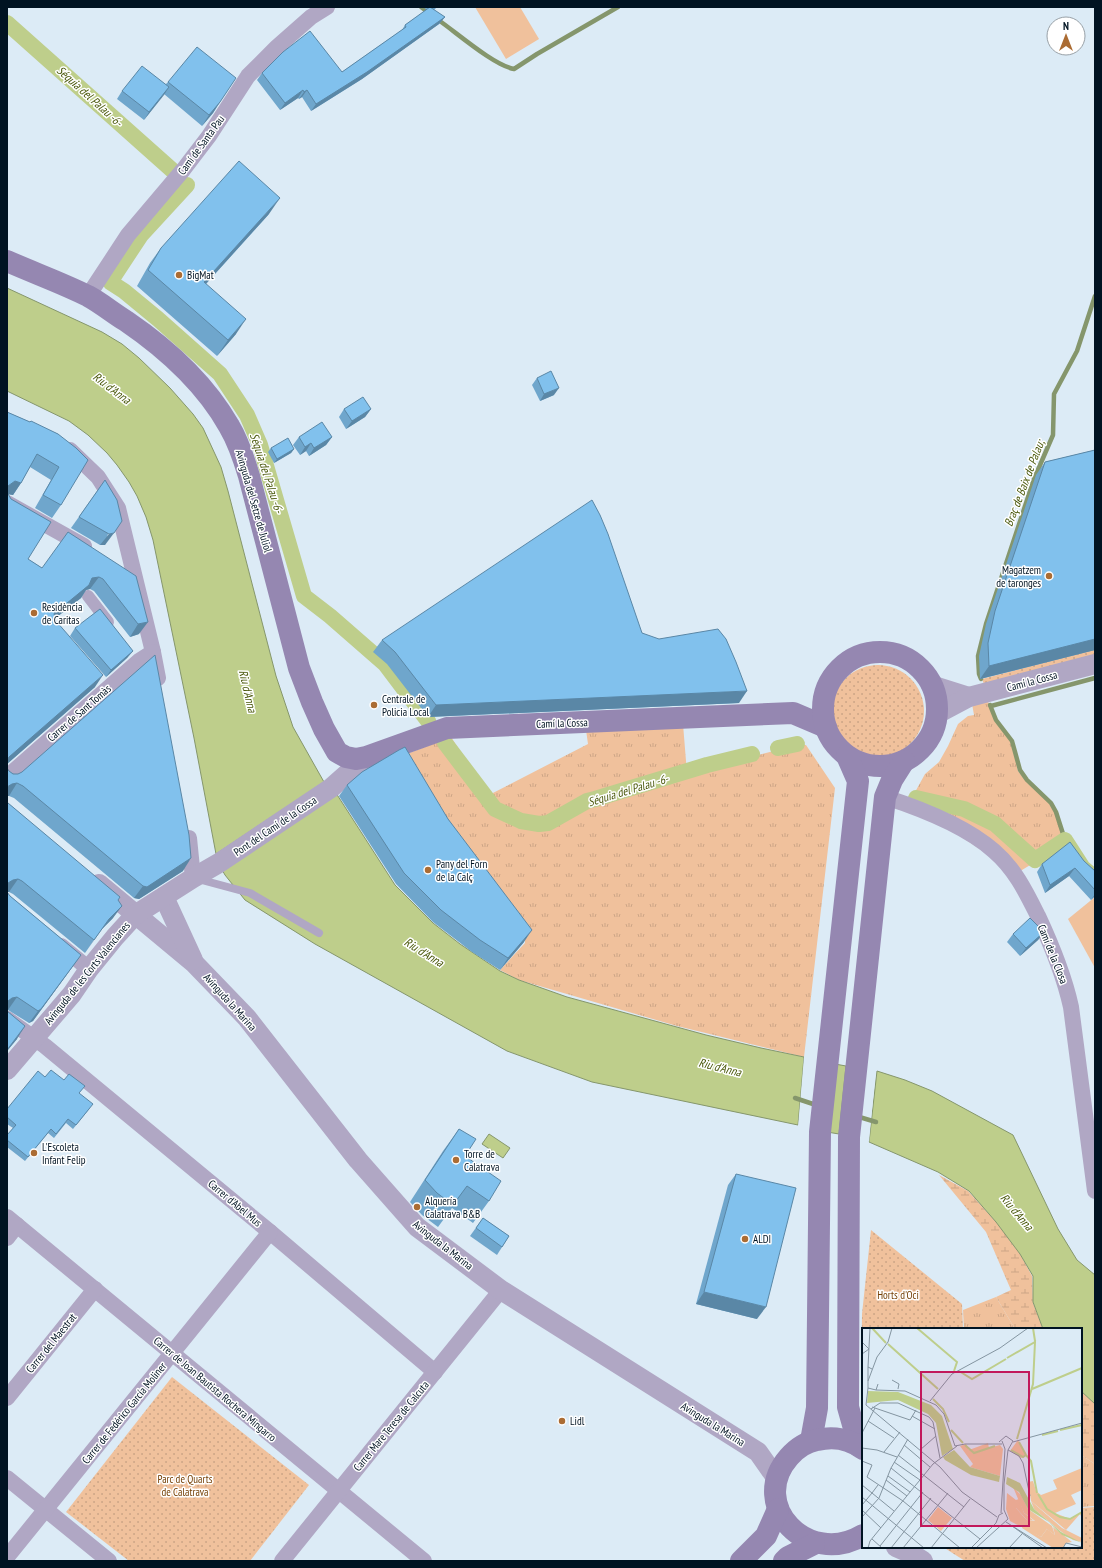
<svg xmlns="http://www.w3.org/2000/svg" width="1102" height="1568" viewBox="0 0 1102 1568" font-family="'PT Sans Narrow',sans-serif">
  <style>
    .grass { fill: url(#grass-tufts) }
    .wetland { fill: url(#wetland-marsh) }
    .park { fill: url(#park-dots) }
    .pitch { fill: #f0c19c }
    .water { fill: #bece8b; stroke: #85966c }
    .pier { fill: #dcebf6 }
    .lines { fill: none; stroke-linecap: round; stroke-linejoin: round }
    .stream { stroke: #85966c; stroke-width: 4.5 }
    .canal { stroke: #bece8b; stroke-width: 16 }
    .service { stroke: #b0a7c4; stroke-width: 8 }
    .pedestrian { stroke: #b0a7c4; stroke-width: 12 }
    .minor { stroke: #b0a7c4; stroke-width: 16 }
    .tertiary { stroke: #b0a7c4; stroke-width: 20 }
    .secondary { stroke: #9587b1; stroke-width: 22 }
    .wall { fill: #6fa6cc }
    .shaded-wall { fill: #5a87a6 }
    .building { fill: #81c1ed; stroke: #5a87a6 }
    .poi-dot { fill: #ab6c33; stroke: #fff; stroke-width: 1.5 }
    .labels { text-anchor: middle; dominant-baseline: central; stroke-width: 3; stroke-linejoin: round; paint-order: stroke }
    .street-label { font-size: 11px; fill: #001322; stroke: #fff }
    .poi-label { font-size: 11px; fill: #001322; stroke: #fff; text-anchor: start }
    .park-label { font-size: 11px; fill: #754006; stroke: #fff }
    .water-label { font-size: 12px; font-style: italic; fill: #4a580b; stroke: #fff }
    .inset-river { fill: none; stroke: #bece8b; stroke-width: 2 }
    .inset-road { fill: none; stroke: #8495a1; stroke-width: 1 }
    .view { fill: #c2185b; fill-opacity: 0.15; stroke: #c2185b; stroke-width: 2 }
    .inset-edge { fill: none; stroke: #001322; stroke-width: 2 }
  </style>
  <defs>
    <pattern id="grass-tufts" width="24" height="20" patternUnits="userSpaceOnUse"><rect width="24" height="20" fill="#f0c19c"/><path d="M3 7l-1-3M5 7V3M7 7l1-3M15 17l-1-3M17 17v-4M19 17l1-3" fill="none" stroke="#cca586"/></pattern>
    <pattern id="wetland-marsh" width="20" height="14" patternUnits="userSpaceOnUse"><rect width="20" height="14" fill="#f0c19c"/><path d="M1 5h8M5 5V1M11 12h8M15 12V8" fill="none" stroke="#cca586"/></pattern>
    <pattern id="park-dots" width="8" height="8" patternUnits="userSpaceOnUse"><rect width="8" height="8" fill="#f0c19c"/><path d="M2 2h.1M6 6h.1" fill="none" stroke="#cca586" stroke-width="1.8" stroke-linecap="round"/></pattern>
  </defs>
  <rect width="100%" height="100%" fill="#dcebf6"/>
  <g class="grass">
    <polygon points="985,694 995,719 1008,736 1014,748 1018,771 1026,781 1051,803 1056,813 1065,844 1017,873 909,803 925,774 939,762 948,746 958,724 968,716 974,715 971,698"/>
    <polygon points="683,724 687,773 797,745 806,745 835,788 804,1057 677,1026 536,985 519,980 500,970 525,943 525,940 399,757 451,737 489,795 588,744 586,730"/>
    <polygon points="996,1297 1015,1329 964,1329 963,1310"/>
    <polygon points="1081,1455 1095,1464 1095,1506 1081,1507"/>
  </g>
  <g class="wetland">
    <polygon points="939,1175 968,1191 996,1222 1020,1254 1032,1276 1033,1303 1043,1329 1015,1329 996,1297 1011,1290 986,1232"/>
    <polygon points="1081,1391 1095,1404 1095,1464 1081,1455"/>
  </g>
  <g class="park">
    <polygon points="1095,649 1095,660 985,687 982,679"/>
    <circle cx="878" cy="711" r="46"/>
    <polygon points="871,1230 962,1304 963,1329 863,1329 863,1403 861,1399 862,1314"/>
    <polygon points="172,1377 309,1485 250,1561 129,1561 66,1512"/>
    <polygon points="1095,1507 1095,1561 965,1561 943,1547 1081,1547 1081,1508"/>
  </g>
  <g class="pitch">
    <polygon points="475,7 520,7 539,39 506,59"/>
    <polygon points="1095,897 1095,968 1068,919"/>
  </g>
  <g class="water">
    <polygon points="7,288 102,332 122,344 139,358 170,388 193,414 203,428 221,467 228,491 276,676 293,727 324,782 216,854 194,738 153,540 146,517 137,496 129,482 117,465 107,453 88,435 69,421 7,391"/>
    <polygon points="336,793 395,885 433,923 460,944 500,971 519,980 567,997 706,1035 761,1048 804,1057 798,1125 592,1082 507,1051 315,944 245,900 225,875 221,868"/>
    <polygon points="835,1064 846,1066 839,1134 827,1132"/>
    <polygon points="877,1071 905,1080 932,1091 1013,1135 1058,1229 1077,1260 1095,1275 1095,1404 1081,1391 1081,1329 1043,1329 1033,1302 1033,1276 1020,1254 996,1222 969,1191 938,1172 869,1142"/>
    <polygon points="489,1134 510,1148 503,1158 482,1144"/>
  </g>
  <g class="pier">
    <polygon points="804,1057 806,1057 800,1125 798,1127"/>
    <polygon points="876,1069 869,1142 867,1141 867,1137"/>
  </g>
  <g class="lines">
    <g class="stream">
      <polyline points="421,7 429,13"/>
      <path d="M437,19C456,32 493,65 514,69L537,54L618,7"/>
      <polyline points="981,679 979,674 978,656 986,624 1034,479 1053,435 1054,394 1077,351 1095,296"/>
      <polyline points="990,705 996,720 1012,741 1020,770 1027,780 1051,803 1056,812 1065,840"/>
      <polyline points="991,706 1095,678"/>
      <polyline points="795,1098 816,1105"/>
      <polyline points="856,1116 876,1122"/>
    </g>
    <g class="canal">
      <polyline points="7,23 172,170"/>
      <polyline points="187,185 141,235 110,282 124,291 158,319 220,374 247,415 260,445 304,596 330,616 385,664 428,721"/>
      <polyline points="445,743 495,809 521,821 539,824 548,823 587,801 595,799 707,765 752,754"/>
      <polyline points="778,748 797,744"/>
      <polyline points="916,798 964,809 995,824 1035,860 1065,840 1083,868 1095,878"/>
    </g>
    <polyline class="service" points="198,879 250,893 319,933"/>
    <polyline class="pedestrian" points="88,596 108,622"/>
    <g class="minor">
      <polyline points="88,296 128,235 183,170 209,136 248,76 277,47 311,17 327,7"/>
      <polyline points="70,450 98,477 118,508 153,652 158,678"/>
      <polyline points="7,503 84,546"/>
      <polyline points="7,777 139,661 153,652"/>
      <path d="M885,797C919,808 967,827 994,851C1015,869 1026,892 1038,916C1052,946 1064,975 1071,1007L1095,1191"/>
      <polyline points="189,838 193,878"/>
      <polyline points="61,946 89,969"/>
      <polyline points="7,1019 45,1046 270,1232 435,1372"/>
      <polyline points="7,1217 424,1561"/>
      <polyline points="7,1238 17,1225"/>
      <polyline points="7,1398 95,1289"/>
      <polyline points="7,1478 109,1561"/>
      <polyline points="7,1557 270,1232"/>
      <polyline points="282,1561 501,1290"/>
    </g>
    <g class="tertiary">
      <polyline points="931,685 969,697"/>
      <polyline points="937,714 969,697 1095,664"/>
      <polyline points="99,884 194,963 247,1018 358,1160 417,1227 501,1290 758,1452 777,1479"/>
      <polyline points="164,897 193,960"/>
      <polyline points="7,1070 72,994 89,969 115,937 135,915 193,878 219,863 331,788 366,757"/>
      <polyline points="896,1547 912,1554 923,1561"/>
    </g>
    <g class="secondary">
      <path d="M7,261C34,273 62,283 88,296C101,303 113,313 126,321C167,349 204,382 229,426C238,441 244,459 249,476L299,668L312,702L324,729L337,752L346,757L356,759L366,757L447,728L793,713L826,727"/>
      <circle cx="880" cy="709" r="57"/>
      <polyline points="811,1441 817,1408 820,1132 858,781 847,756"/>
      <polyline points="859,1446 848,1407 849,1137 885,797 892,780 904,761"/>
      <path d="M863,1449C850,1439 833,1436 817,1440C806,1442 796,1449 789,1457C747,1505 808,1568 863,1535"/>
      <polyline points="741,1561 766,1536 778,1509"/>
      <polyline points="784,1561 788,1557 814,1544"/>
    </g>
  </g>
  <g class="wall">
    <polygon points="423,7 437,7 434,10 445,17 439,24 362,79 311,111 302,97 299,99 298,98 280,110 257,80 262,73 342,72 402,30 405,25 427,10"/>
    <polygon points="168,82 220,102 213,113 202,126 164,94 144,120 117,99 122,91 166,84"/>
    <polygon points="269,214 206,284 236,334 217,356 137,286 150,263 161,248"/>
    <polygon points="537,378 554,395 540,401 532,385"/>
    <polygon points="344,409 371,409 365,417 346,429 339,417"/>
    <polygon points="7,412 58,434 61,505 52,518 35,508 51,480 30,467 21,483 13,495 8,494 28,559 42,568 136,576 139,634 130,637 94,591 90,589 86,590 81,598 55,618 56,621 95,687 7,764"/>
    <polygon points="299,437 332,437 326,445 309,456 306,451 300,455 293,445"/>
    <polygon points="271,448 294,449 291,453 274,463 268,452"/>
    <polygon points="1095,450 1095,650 980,679 979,656 986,624 1036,475 1045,462"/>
    <polygon points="105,480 117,500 105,545 100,545 71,528"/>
    <polygon points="75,628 133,651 127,658 106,677 70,636"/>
    <polygon points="642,633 739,703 428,717 387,664 373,652 382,640"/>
    <polygon points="9,771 183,871 139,899 134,898 14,798 9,796"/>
    <polygon points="347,785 448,819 524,942 500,970 472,952 433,922 396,884 339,796"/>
    <polygon points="8,803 118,900 113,918 100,931 85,953 13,894 9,892"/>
    <polygon points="1084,861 1095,871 1095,896 1091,900 1069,876 1045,893 1037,872 1042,864"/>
    <polygon points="7,892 10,896 81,955 33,1021 29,1023 8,1010 7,1010 17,1039 7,1051"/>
    <polygon points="1044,932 1038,940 1020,956 1007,942 1013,934"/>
    <polygon points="45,1077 79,1093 90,1108 73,1129 66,1123 54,1138 48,1133 25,1161 7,1147 7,1135 13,1128 7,1124 7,1109"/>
    <polygon points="459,1129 465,1156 489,1201 473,1223 452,1208 438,1227 422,1215 410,1202 443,1151"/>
    <polygon points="736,1174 757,1319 696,1304 728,1185"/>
    <polygon points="483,1218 509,1236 497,1255 470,1236"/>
  </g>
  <g class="shaded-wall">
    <polygon points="445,17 439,24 362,79 311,111 316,104"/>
    <polygon points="169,87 164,95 144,120 149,112"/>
    <polygon points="303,90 298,98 280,110 285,103"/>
    <polygon points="307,90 302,97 299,99 304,92"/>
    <polygon points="220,102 213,113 202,126 209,115"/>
    <polygon points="280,198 269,214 193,298 204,282"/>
    <polygon points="246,319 236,334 217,356 228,340"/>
    <polygon points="559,388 554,395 540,401 544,394"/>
    <polygon points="371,409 365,417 346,429 352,421"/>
    <polygon points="332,437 326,445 309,456 314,448"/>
    <polygon points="311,443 306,451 300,455 305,447"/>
    <polygon points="294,449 291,453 274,463 277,459"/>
    <polygon points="15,481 21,483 13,495 7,494 7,487"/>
    <polygon points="114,533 105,545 100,545 109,534"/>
    <polygon points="99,577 90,589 86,590 81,598 52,621 48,623 56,610 92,578"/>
    <polygon points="148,622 139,634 130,637 138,624"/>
    <polygon points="1095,639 1095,650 980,679 989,666"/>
    <polygon points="133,651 127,658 106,677 111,670"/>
    <polygon points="103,675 95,687 7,764 7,761 9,757"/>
    <polygon points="747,691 739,703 428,717 436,705"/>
    <polygon points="17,783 9,796 7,796 7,787 12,784"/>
    <polygon points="191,858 183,871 139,899 134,898 143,886"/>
    <polygon points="1075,868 1069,876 1045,893 1050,885"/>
    <polygon points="18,879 9,892 7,892 7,885 8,883 13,880"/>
    <polygon points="1095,894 1095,896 1091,900"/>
    <polygon points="122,906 113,918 100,931 85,953 109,919"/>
    <polygon points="532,930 524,942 500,970 508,958"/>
    <polygon points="1044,932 1038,940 1020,956 1026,948"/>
    <polygon points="81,955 33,1021 29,1023 38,1011"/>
    <polygon points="17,997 8,1010 7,1010 7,1003 8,1001 12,998"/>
    <polygon points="25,1026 17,1039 7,1051 7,1050"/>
    <polygon points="704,1292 766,1307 757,1319 696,1304"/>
  </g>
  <g class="building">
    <polygon points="430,7 445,17 367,72 316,104 307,90 304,92 303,90 285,103 262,73 283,52 310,31 342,72 406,27 405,25"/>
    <polygon points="197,47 236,78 220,102 209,115 168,82"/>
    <polygon points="142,66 169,87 149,112 122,91"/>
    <polygon points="239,161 280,198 204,282 246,319 228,340 148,270 161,248"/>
    <polygon points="551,371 559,388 544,394 537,378"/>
    <polygon points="363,397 371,409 352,421 344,409"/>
    <polygon points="7,412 30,422 31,421 58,434 76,448 88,460 61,505 43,495 59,467 37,454 21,483 15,481 8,486 7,488"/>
    <polygon points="322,422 332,437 314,448 311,443 305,447 299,437"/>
    <polygon points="288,438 294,449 277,459 271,448"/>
    <polygon points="1095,450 1095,639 989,666 988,643 995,611 1045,462"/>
    <polygon points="105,480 117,500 122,521 114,533 109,534 79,517"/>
    <polygon points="7,492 11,499 51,522 28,559 42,568 68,532 136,576 148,622 138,624 103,579 99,577 92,578 89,585 61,608 56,610 54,614 56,621 103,675 9,757 7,761"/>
    <polygon points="592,500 600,515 608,534 642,633 659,639 718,629 726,639 736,662 747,691 436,705 395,652 382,640"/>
    <polygon points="100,609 133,651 111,670 75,628"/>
    <polygon points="155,655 189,835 191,858 147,887 143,886 23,786 17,783 12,784 7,787 7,768 9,771 13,774 18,774 22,772"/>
    <polygon points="405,747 448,819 532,930 508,958 480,940 441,910 404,873 347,785 362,772 399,750"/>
    <polygon points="7,802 8,803 120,897 118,900 122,906 109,919 94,940 22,881 18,879 13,880 8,883 7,890"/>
    <polygon points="1070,842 1084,861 1095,871 1095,890 1075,868 1050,885 1042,864"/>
    <polygon points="7,892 10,896 81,955 41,1009 38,1011 17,997 12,998 8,1001 7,1004"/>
    <polygon points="1030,918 1044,932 1026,948 1013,934"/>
    <polygon points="7,1009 7,1011 25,1026 7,1050"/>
    <polygon points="51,1070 64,1080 69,1074 85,1086 79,1093 93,1104 76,1125 68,1119 56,1134 51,1129 28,1157 7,1140 7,1135 16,1125 7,1117 7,1109 38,1071 45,1077"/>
    <polygon points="459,1129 476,1139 465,1156 501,1181 489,1201 467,1186 453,1205 437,1193 425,1180"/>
    <polygon points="736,1174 796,1188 766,1307 704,1292"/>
    <polygon points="483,1218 509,1236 502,1247 476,1228"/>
  </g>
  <g class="poi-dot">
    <circle cx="179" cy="275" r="4"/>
    <circle cx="1049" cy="576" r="4"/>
    <circle cx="34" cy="613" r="4"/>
    <circle cx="374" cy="705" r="4"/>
    <circle cx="428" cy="870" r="4"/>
    <circle cx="34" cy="1153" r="4"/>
    <circle cx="456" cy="1160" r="4"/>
    <circle cx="417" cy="1207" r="4"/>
    <circle cx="745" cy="1239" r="4"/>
    <circle cx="562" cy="1421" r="4"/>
  </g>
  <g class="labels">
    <g class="street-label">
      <text transform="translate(201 145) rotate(-54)">Camí de Santa Pau</text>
      <text transform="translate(254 501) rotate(74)">Avinguda del Setze de Juliol</text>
      <text transform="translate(1032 681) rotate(-15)">Camí la Cossa</text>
      <text transform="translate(79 713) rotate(-41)">Carrer de Sant Tomàs</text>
      <text transform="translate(562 723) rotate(-2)">Camí la Cossa</text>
      <text transform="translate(275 826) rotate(-34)">Pont del Camí de la Cossa</text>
      <text transform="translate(1053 954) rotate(68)">Camí de la Closa</text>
      <text transform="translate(87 973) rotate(-51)">Avinguda de les Corts Valencianes</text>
      <text transform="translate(230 1002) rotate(48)">Avinguda la Marina</text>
      <text transform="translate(235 1203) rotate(40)">Carrer d'Abel Mus</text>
      <text transform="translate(443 1245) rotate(38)">Avinguda la Marina</text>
      <text transform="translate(51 1343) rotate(-51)">Carrer del Maestrat</text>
      <text transform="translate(215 1389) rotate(40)">Carrer de Joan Bautista Rochera Mingarro</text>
      <text transform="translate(124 1413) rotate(-51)">Carrer de Fedérico García Moliner</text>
      <text transform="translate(713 1424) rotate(32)">Avinguda la Marina</text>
      <text transform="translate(391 1426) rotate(-51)">Carrer Mare Teresa de Calcuta</text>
    </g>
    <g class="poi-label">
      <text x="187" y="275">BigMat</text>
      <text x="1041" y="570" text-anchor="end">Magatzem<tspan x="1041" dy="13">de taronges</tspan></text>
      <text x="42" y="607">Residència<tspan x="42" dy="13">de Caritas</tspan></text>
      <text x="382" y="699">Centrale de<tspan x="382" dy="13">Policia Local</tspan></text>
      <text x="436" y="864">Pany del Forn<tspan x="436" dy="13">de la Calç</tspan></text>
      <text x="42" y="1147">L'Escoleta<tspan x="42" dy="13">Infant Felip</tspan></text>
      <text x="464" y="1154">Torre de<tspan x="464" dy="13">Calatrava</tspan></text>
      <text x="425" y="1201">Alquería<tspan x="425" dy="13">Calatrava B&amp;B</tspan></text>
      <text x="753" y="1239">ALDI</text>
      <text x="570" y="1421">Lidl</text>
    </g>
    <g class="park-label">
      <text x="898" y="1295">Horts d'Oci</text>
      <text x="185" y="1479">Parc de Quarts<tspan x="185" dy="13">de Calatrava</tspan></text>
    </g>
    <g class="water-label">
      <text transform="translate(90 96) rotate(42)">Séquia del Palau -6-</text>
      <text transform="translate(112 388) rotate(37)">Riu d'Anna</text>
      <text transform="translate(267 473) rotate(72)">Séquia del Palau -6-</text>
      <text transform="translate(1024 483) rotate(-69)">Braç de Baix de Palau;</text>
      <text transform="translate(248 691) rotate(77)">Riu d'Anna</text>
      <text transform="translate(628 790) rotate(-17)">Séquia del Palau -6-</text>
      <text transform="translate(424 952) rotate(32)">Riu d'Anna</text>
      <text transform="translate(720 1067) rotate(14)">Riu d'Anna</text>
      <text transform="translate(1017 1212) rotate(50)">Riu d'Anna</text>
    </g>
  </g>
  <g transform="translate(862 1328)">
    <rect width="220" height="220" fill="#dcebf6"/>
    <path d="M156,112L164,127L159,130L148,123ZM126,115L127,120L138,117L141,121L138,148L108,139L111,136L98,118L104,116L107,122ZM220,140V162L209,167L214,176L193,185L208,191L220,184V190L218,186L204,202L169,173L166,154L171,153L174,163L179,167L195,161L191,152ZM157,171L162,185L171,192H165L154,180V172ZM161,198L179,209L185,201L193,207L191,199L210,214L204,215L201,220H191L160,200Z" fill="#f0c19c"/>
    <path d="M151,159L159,167L166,181L190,198L193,207L162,185ZM169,173L200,200L220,210V214L211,212L197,202L172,181Z" fill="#f0c19c"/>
    <path d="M145,165L154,172V180L161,188L165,192L176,193L185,201L179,209L148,193L144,181ZM76,179L90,190L79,203L66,192Z" fill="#f0c19c"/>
    <path d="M6,63L36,64L69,77L80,88L91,121L80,128L74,95L66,86L36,72L5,75ZM92,122L108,139L138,148L137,154L109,147L83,132L81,129ZM145,149L158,155L172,181L199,204L220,215L200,207L187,194L166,181L157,164L144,156Z" fill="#bece8b"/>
    <path class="inset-river" d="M10,0L24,15M55,0L95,34L92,43M171,0L173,13M26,16L76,61M145,30L173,14L171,56L155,111M97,43L110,51L144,31M170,61L220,40M71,71L81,81L87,94M89,102L101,115M198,102L220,97M180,107L196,103M157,114L164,127M103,117L112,125L133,118M149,122L161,129L164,127L169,133L175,165M176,166L185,181L198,189L208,191L220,184"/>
    <path class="inset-road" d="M0,14L7,21L0,26M6,39L8,0M30,52L37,56L36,61M6,53L15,29L26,14L30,0M6,60V39L10,41M14,62L43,63L74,77L82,86L93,118L103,116H140M68,73L90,46L138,20L166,0M4,77L78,139L100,164L135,189M4,77L6,60L14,62L16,56M10,79L48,92L54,82M9,81L18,75H36L67,89L71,94L78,130M50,88L73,101M6,93L32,110M0,105L13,80M151,114L220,95M42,117L68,139M0,120L15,122L35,129M58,122L74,108M146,122L157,128L161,135L168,168M22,124L38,104M36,127L102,179M0,133L10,137L5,149L41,173L98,220M32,134L58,152M29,140L118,211M26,148L48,164M24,152L45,168M0,157L10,165L0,177M16,157L10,165L32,183M0,169L62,220M0,182L19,200M139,185L143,121L140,113M0,189L17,170L29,140L46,111M144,194L185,220M150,198L181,220M10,211L20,220M18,218L61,164M6,220L8,213L71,136L95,118M29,220L69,170M41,220L86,165M69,220L108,171M109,220L134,195L137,187L141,185M114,220L146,191L142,182V156L146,122L151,113L144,108L137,114M147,220L160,206M201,220L204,215L220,219"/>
    <path class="view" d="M59,44H167V198H59Z"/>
    <rect width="220" height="220" class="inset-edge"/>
  </g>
  <rect width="1102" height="1568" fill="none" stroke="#001322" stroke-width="16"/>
  <g transform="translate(1066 36)"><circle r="19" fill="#ffffff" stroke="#99a1a7"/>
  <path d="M0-3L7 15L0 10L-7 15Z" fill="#ab6c33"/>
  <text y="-6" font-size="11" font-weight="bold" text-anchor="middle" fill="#001322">N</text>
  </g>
</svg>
